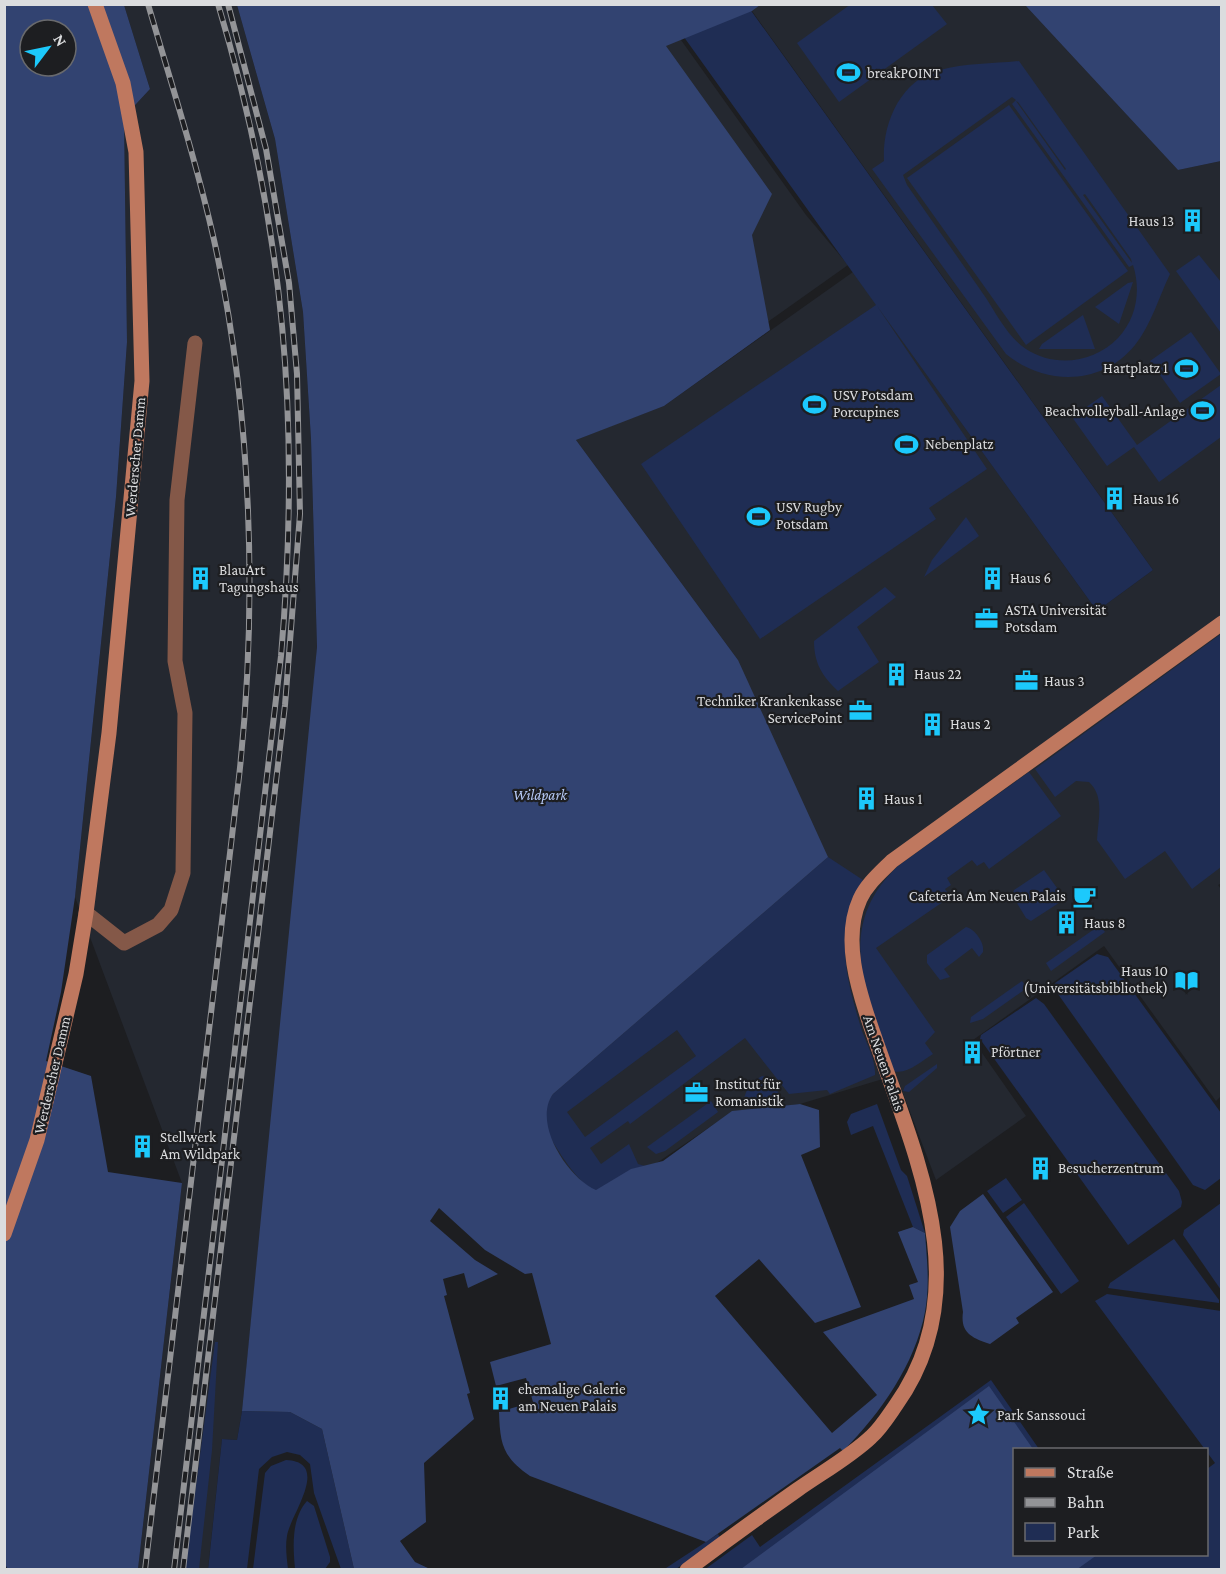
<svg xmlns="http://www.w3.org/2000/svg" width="1226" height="1574" viewBox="0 0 1226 1574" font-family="'Crimson Pro',serif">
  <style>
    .built { fill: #242830 }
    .green { fill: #1f2d54; fill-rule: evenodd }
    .forest { fill: #324371; fill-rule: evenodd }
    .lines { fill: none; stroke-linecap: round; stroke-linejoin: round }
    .street { stroke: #845848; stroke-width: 15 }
    .secondary { stroke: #bf785f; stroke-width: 15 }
    .rail-casing { stroke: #939497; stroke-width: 6 }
    .rail { stroke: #1d1e21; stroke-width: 4; stroke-dasharray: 11; stroke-linecap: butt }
    .labels { text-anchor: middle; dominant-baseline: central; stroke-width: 4.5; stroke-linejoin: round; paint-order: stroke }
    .poi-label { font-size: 15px; fill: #dbdcde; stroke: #1d1e21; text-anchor: start }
    .street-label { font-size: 15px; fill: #dbdcde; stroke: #1d1e21 }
    .park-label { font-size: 15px; font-style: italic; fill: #b6c9f6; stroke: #1d1e21 }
  </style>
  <rect width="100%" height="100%" fill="#1d1e21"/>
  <g class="built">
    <polygon points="760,4 1025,5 1178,170 1221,161 1222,883 1218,885 1222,890 1221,1096 1216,1101 1104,946 973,1040 1026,1116 936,1180 896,1075 800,1104 732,1112 599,1202 518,1120 738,660 576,440 616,424 656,5 806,215 848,265 632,418 664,406 853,272 1097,611 1153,570 752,11"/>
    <polygon points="124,5 237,5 275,139 303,312 311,439 317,647 302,818 242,1411 237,1440 222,1439 208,1569 138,1569 182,1183 75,897 116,497 127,342 124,117 150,89"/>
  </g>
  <g class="green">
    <polygon points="851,4 932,5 947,24 839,102 797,43"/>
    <polygon points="661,5 747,5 1153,570 1097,611 877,306 987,469 929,508 936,519 760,639 641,464 876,305"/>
    <path d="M1019,61L1170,274C1159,297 1151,325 1135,345C1102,386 1045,386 1006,354L872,169L884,161C882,124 900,80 940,70C965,63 993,64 1019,61ZM1012,97L1016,100L1012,104L1129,267L1133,265C1141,290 1137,318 1118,338C1094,363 1055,368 1026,349C1008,337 997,315 986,298C960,260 933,223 907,185L903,175ZM1016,101L1018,102L1066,169L1065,170ZM1085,194L1131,259L1132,263L1083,195Z"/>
    <polygon points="1009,105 1128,271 1026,345 907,178"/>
    <polygon points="1199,255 1221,282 1221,333 1176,271"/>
    <polygon points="1133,282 1119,324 1095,307 1128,283"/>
    <polygon points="1083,315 1095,349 1039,349 1042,344"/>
    <polygon points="1191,332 1221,374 1180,403 1150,361"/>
    <polygon points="1221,385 1221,437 1159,482 1134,447 1107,466 1072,417 1102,396 1137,445"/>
    <polygon points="966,517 979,536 924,577 932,560"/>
    <path d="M885,587L896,597L857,627L879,662L838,691C822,676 814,663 814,641Z"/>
    <path d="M1221,634V867L1192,889L1165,851L1125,879L1097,840C1098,819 1105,797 1089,782L1076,781L1055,797L1035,769Z"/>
    <path d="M1029,772L1061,816L989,869L984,862L977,866L972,860L947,878L951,885L945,889L950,897L876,948L935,1032L925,1043L933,1054C921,1061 905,1077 891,1070C868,996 832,928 898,866Z"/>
    <path d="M828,857L863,880C834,934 845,975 862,1031C867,1044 876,1062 875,1075L830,1094L827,1090L789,1094L745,1038L630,1124L628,1121L590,1148L601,1164L629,1144L638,1164L645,1166C630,1167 608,1192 595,1190C582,1189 550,1141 547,1129C543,1116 545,1104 553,1094ZM677,1030L696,1056L585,1137L567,1112Z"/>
    <polygon points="1044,870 1065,899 1031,921 1026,918 1012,895 1014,890"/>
    <polygon points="1100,925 1105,932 1051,971 1046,963"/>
    <path d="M966,927C975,929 985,943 983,952L979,957L972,948L944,969L950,977L940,980L927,963V955Z"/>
    <polygon points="1097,954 1108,957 1221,1113 1221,1178 1205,1190 1193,1185 1053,987 1055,983"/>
    <polygon points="1022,981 1027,988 983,1019 970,1023 971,1017"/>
    <polygon points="1036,998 1044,1004 1179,1191 1182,1202 1181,1207 1128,1245 980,1039 981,1035"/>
    <polygon points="937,1064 937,1068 909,1092 903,1091 905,1086"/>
    <polygon points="762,1076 767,1077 779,1093 777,1098 746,1102 744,1098 749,1084"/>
    <polygon points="711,1101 718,1112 665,1151 656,1154 647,1147"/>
    <polygon points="877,1104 901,1170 907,1176 925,1233 913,1227 873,1126 851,1135 847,1122 851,1114"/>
    <polygon points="1006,1178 1022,1200 1003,1213 987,1191"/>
    <polygon points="1024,1203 1079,1281 1061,1294 1006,1217"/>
    <polygon points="1221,1203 1221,1290 1183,1235 1184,1230"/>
    <polygon points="1174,1239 1219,1300 1219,1303 1108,1288 1110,1283"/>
    <polygon points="1107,1294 1221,1311 1221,1569 704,1570 752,1535 760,1547 991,1380 1039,1449 1014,1450 1014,1554 1206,1554 1207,1469 1215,1463 1095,1301"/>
    <polygon points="215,1342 218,1342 212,1450 199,1569 185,1569"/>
    <polygon points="242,1411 290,1412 322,1429 354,1569 341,1569 314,1493 310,1464 300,1455 287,1452 272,1457 259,1469 247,1569 208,1570 222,1439 237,1440"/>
    <path d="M286,1460C332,1462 290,1515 287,1536C285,1547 287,1559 288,1569H253L265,1473L271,1466Z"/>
    <path d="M307,1501L314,1506L330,1557V1562L325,1569H295C293,1547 291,1519 307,1501Z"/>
    <polygon points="718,1534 720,1538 676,1569 663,1570"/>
  </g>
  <g class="forest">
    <path d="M5,5H124L150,89L124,117L127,342L116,497L75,897L61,992L46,1061L91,1076L108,1172L182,1183L138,1569L8,1570L5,1564ZM30,30H66V66H30Z"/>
    <path d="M237,5H760L752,11L666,46L772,194L752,235L770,330L664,406L576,440L738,660L828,857L553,1094C532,1123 568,1178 596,1190L631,1169L663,1161L732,1111L800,1104L819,1110L820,1147L801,1155L861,1307L815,1323L759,1259L715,1296L832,1433L877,1395L823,1332L914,1299L909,1285L918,1282L898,1232L913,1227L925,1233C927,1259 930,1286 925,1312C915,1364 881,1413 843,1451L840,1448L706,1542L530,1476C503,1457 500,1445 499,1412L533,1402L526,1378L496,1386L490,1362L551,1344L532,1273L525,1274L485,1250L439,1208L430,1221L475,1260L498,1274L468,1288L464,1273L443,1279L447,1295L444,1296L470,1393L467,1394L474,1419L424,1463L426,1522L400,1541L415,1562L430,1569H354L322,1429L290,1412L242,1411L317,647L311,439L303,312L275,139Z"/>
    <polygon points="1025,5 1221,5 1221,161 1178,170"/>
    <path d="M983,1194L1053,1292L1016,1318L1019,1323L990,1344C972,1338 960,1333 963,1312L950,1227L960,1211Z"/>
    <polygon points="989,1386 1033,1449 1014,1450 1014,1554 1097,1555 1076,1570 741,1569"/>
  </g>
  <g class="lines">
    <polyline class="street" points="86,913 124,943 158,925 171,910 183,873 185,713 175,661 177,500 195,343"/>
    <g class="secondary">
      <polyline points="4,1234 37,1140 76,974 86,913 109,733 142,381 136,152 123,83 95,4"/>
      <path d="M687,1570C723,1543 760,1516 797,1490C821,1473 850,1457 871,1437C881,1428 889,1415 896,1405C981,1286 912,1148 871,1027C858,989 842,939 860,899C867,884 880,873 892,861L1222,623"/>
    </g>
    <defs>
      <g id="rail">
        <path d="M145,1570L239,777C258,603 252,412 214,240C196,160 171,83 148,4"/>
        <path d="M174,1570L281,656C301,424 285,228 218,4"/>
        <polyline points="183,1570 285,705 300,514 297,374 289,283 266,149 228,4"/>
      </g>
    </defs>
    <use href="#rail" class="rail-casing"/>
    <use href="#rail" class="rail"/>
  </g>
  <defs>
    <symbol id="stadium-bare" viewBox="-9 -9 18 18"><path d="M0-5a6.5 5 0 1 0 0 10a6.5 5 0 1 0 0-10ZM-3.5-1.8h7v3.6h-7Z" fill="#1cc9fc" stroke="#1d1e21" stroke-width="2.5" paint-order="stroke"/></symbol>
    <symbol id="building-bare" viewBox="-9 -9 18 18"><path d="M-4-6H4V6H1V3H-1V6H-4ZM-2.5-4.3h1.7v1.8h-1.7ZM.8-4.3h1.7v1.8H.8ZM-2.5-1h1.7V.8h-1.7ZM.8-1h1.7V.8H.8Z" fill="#1cc9fc" stroke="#1d1e21" stroke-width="2.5" paint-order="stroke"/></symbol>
    <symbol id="office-bare" viewBox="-9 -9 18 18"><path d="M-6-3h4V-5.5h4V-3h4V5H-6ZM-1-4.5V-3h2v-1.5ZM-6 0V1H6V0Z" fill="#1cc9fc" stroke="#1d1e21" stroke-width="2.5" paint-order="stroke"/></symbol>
    <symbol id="cafe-bare" viewBox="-9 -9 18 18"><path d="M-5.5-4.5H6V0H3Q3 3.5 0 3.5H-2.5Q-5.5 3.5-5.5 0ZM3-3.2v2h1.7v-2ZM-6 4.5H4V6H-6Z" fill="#1cc9fc" stroke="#1d1e21" stroke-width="2.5" paint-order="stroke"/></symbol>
    <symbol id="library-bare" viewBox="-9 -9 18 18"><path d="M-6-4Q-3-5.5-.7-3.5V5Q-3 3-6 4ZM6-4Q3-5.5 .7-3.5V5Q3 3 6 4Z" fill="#1cc9fc" stroke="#1d1e21" stroke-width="2.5" paint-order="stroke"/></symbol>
    <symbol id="sight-bare" viewBox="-9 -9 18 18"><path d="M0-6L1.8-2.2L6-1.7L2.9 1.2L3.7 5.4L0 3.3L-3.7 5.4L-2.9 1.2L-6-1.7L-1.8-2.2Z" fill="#1cc9fc" stroke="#1d1e21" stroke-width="2.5" paint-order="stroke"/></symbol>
  </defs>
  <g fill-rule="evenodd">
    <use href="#stadium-bare" x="832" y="56" width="33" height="33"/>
    <use href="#building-bare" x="1176" y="204" width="33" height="33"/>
    <use href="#stadium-bare" x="1170" y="352" width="33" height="33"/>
    <use href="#stadium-bare" x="798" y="388" width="33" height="33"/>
    <use href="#stadium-bare" x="1186" y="394" width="33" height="33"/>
    <use href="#stadium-bare" x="890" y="428" width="33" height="33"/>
    <use href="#building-bare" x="1098" y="482" width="33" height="33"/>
    <use href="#stadium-bare" x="742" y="500" width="33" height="33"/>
    <use href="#building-bare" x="976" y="562" width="33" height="33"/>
    <use href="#building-bare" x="184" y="562" width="33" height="33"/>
    <use href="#office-bare" x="970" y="602" width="33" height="33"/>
    <use href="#building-bare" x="880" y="658" width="33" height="33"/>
    <use href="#office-bare" x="1010" y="664" width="33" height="33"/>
    <use href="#office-bare" x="844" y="694" width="33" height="33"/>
    <use href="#building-bare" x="916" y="708" width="33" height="33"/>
    <use href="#building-bare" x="850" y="782" width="33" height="33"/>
    <use href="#cafe-bare" x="1068" y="880" width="33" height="33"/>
    <use href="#building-bare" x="1050" y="906" width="33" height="33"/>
    <use href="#library-bare" x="1170" y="964" width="33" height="33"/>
    <use href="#building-bare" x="956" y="1036" width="33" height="33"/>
    <use href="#office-bare" x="680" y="1076" width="33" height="33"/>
    <use href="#building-bare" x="126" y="1130" width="33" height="33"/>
    <use href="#building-bare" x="1024" y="1152" width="33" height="33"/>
    <use href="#building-bare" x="484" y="1382" width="33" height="33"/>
    <use href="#sight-bare" x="962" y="1398" width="33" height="33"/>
  </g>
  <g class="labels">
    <g class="poi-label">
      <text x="867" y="73">breakPOINT</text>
      <text x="1174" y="221" text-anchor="end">Haus 13</text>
      <text x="1168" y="368" text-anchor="end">Hartplatz 1</text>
      <text x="833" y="395">USV Potsdam<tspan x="833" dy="17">Porcupines</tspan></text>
      <text x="1185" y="411" text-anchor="end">Beachvolleyball-Anlage</text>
      <text x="925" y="444">Nebenplatz</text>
      <text x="1133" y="499">Haus 16</text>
      <text x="776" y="507">USV Rugby<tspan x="776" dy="17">Potsdam</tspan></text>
      <text x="219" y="570">BlauArt<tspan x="219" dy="17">Tagungshaus</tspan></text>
      <text x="1010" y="578">Haus 6</text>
      <text x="1005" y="610">ASTA Universität<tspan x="1005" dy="17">Potsdam</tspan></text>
      <text x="914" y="674">Haus 22</text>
      <text x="1044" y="681">Haus 3</text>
      <text x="842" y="701" text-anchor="end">Techniker Krankenkasse<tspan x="842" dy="17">ServicePoint</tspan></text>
      <text x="950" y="724">Haus 2</text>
      <text x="884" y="799">Haus 1</text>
      <text x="1066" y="896" text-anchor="end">Cafeteria Am Neuen Palais</text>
      <text x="1084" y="923">Haus 8</text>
      <text x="1168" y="971" text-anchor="end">Haus 10<tspan x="1168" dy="17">(Universitätsbibliothek)</tspan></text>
      <text x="991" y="1052">Pförtner</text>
      <text x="715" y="1084">Institut für<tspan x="715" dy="17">Romanistik</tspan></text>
      <text x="160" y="1137">Stellwerk<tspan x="160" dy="17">Am Wildpark</tspan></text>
      <text x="1058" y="1168">Besucherzentrum</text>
      <text x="518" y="1389">ehemalige Galerie<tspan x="518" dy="17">am Neuen Palais</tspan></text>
      <text x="997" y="1415">Park Sanssouci</text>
    </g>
    <g class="street-label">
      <text transform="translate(135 457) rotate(-85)">Werderscher Damm</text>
      <text transform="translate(884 1063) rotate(71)">Am Neuen Palais</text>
      <text transform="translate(52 1075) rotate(-77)">Werderscher Damm</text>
    </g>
    <g class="park-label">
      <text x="540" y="795">Wildpark</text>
    </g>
  </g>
  <rect width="1226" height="1574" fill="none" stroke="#dbdcde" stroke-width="12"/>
  <rect x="1013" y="1448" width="195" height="108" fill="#1d1e21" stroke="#696a6d" stroke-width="1.5"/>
  <rect x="1025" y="1468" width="30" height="9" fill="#bf785f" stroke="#696a6d" stroke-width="1.5"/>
  <text x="1067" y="1478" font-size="18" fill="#dbdcde">Straße</text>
  <rect x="1025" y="1498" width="30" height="9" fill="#939497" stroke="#696a6d" stroke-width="1.5"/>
  <text x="1067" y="1508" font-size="18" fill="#dbdcde">Bahn</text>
  <rect x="1025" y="1523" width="30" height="18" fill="#1f2d54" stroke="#696a6d" stroke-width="1.5"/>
  <text x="1067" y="1538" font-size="18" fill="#dbdcde">Park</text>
  <g transform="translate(48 48) rotate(58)"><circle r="28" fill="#1d1e21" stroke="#696a6d" stroke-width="1.5"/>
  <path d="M0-4.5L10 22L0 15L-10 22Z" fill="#1cc9fc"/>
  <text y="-9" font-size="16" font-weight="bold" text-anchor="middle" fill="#dbdcde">N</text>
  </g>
</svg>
